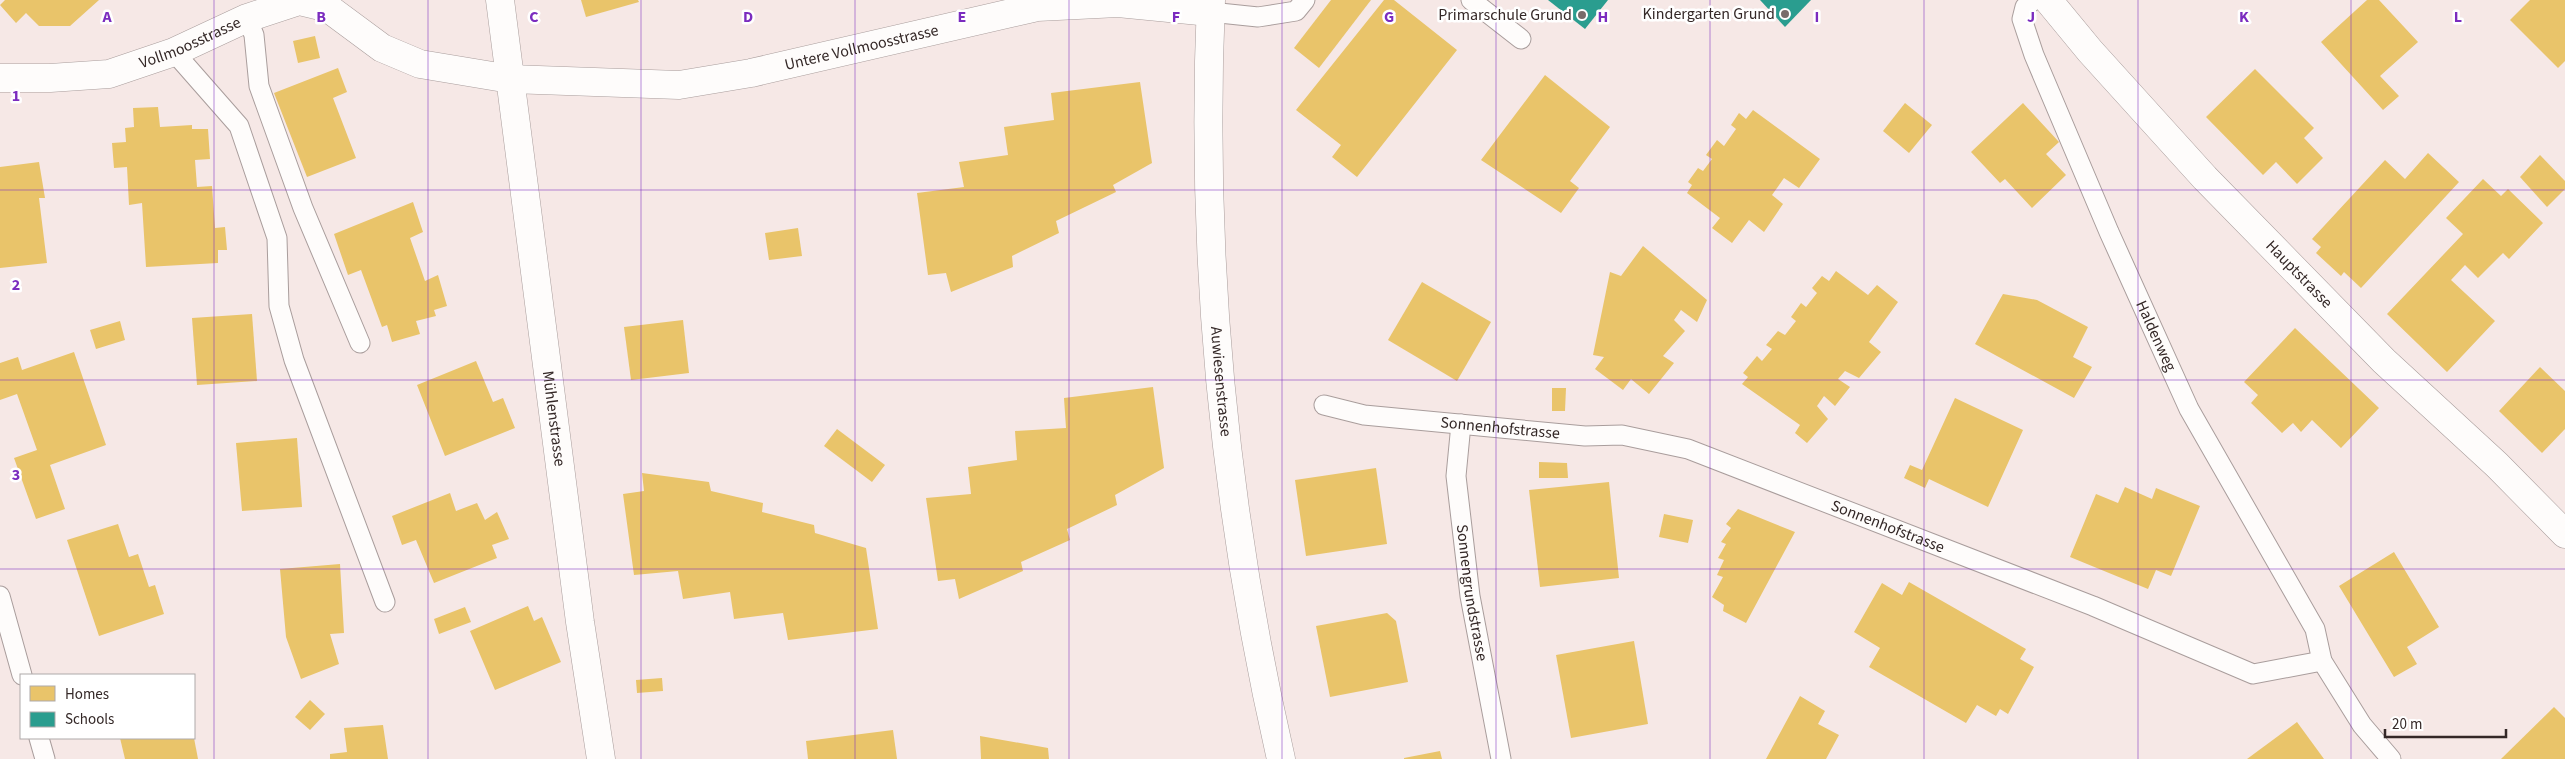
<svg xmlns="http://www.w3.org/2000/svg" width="2565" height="759" viewBox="0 0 2565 759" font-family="'Source Sans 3',sans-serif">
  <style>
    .homes { fill: #e9c46a }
    .schools { fill: #2a9d8f }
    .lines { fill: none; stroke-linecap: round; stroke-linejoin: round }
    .lane-casing { stroke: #a99d9c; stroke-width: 21 }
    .street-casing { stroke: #a99d9c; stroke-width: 29 }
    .secondary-casing { stroke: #a99d9c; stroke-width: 29 }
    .lane { stroke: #fefcfb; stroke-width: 19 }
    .street { stroke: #fefcfb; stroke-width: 28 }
    .secondary { stroke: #fefcfb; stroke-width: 28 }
    .grid { fill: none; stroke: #7b2cbf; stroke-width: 1; stroke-opacity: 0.55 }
    .poi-dot { fill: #786b6a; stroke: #fff; stroke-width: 2 }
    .labels { text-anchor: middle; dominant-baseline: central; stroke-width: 5; stroke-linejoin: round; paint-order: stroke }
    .poi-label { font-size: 16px; fill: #342827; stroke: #fff; text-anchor: end }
    .street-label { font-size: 16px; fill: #342827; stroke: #fff }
    .grid-label { font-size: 16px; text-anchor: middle; font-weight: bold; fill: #7b2cbf; stroke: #fff; stroke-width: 5; stroke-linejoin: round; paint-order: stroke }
  </style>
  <rect width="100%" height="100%" fill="#f6e8e6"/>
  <g class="homes">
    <polygon points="5,0 99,0 70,26 39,26 26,13 16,23 0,5"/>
    <polygon points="581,0 638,0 639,2 586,17"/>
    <polygon points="1331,0 1371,0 1319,68 1294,48"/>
    <polygon points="1384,0 1394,0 1457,50 1357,177 1332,157 1341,145 1296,110"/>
    <polygon points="2367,0 2379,0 2418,42 2380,76 2399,96 2383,110 2321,42"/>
    <polygon points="2530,0 2565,0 2565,61 2558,68 2510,20"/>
    <polygon points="315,36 320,58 298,63 293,41"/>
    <polygon points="338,68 347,92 333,98 356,158 307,177 274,93"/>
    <polygon points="2255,69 2314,128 2304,138 2323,158 2297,184 2276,162 2263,175 2206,117"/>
    <polygon points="1545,75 1610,127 1570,181 1579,188 1561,213 1481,160"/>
    <polygon points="1140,82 1152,163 1113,185 1116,192 1056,221 1059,233 1012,256 1013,267 951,292 946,273 928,275 917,193 964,187 959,162 1008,155 1004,127 1054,120 1051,93"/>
    <polygon points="1905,103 1932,125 1909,153 1883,131"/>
    <polygon points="2023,103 2059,142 2046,154 2066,175 2032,208 2005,179 2000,183 1971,152"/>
    <polygon points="158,107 160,127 192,125 192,129 208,129 210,159 195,160 197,187 212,186 215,228 225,227 227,250 218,250 218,263 146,267 142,203 129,205 127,167 114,168 112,143 126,142 125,128 134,127 133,108"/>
    <polygon points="1753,110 1820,159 1799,188 1784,178 1772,195 1783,204 1764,232 1749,220 1732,243 1712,228 1720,218 1687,193 1692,185 1688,182 1698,168 1703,171 1712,159 1706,155 1717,140 1724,146 1736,129 1731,125 1739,113 1746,119"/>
    <polygon points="2428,153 2459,182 2361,288 2344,272 2341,276 2316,253 2321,247 2312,239 2385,160 2405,179"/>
    <polygon points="2540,155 2565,181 2565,189 2547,207 2520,177"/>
    <polygon points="39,162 45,198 39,198 47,263 0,268 0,167"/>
    <polygon points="2483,179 2501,196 2508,189 2543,223 2509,259 2503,253 2478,278 2465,265 2451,280 2495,321 2447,372 2387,314 2463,234 2446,218"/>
    <polygon points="413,202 423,232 410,238 425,281 438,275 447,306 434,310 436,316 416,321 420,334 392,342 387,325 382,327 361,270 348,275 334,234"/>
    <polygon points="798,228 802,256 769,260 765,233"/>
    <polygon points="1643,246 1707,300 1697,322 1681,310 1674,320 1685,331 1663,356 1674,363 1649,394 1631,379 1623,390 1595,369 1604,357 1593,355 1610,272 1621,276"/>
    <polygon points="1836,271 1868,295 1877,285 1898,302 1869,342 1881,352 1859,378 1845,371 1838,379 1850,387 1835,406 1824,396 1817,406 1828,419 1807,443 1795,433 1800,425 1742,384 1748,377 1743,373 1757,356 1762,361 1772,349 1766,345 1778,331 1785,335 1796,321 1791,317 1801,303 1806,307 1817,293 1812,288 1822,276 1829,281"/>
    <polygon points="1422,282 1491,322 1457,381 1388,340"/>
    <polygon points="2003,294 2037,300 2088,327 2073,357 2092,367 2074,398 1975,344"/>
    <polygon points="252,314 257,381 197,385 192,318"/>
    <polygon points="683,320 689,373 631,380 624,327"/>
    <polygon points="120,321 125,340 96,349 90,330"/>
    <polygon points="2295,328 2379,408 2341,448 2312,420 2301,432 2293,423 2282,433 2251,403 2258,395 2244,382"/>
    <polygon points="74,352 106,445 50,465 65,509 36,519 14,458 37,450 17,394 0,400 0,363 18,357 22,370"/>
    <polygon points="476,361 493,402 503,398 515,428 445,456 417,385"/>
    <polygon points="2540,367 2565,391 2565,429 2542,453 2499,411"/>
    <polygon points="1153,387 1164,468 1115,495 1117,505 1067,529 1070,540 1021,562 1023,571 959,599 955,579 938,581 926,498 971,494 968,467 1017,460 1015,431 1066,428 1064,398"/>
    <polygon points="1552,388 1566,388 1565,411 1552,411"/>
    <polygon points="1955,398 2023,430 1988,507 1929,479 1925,488 1904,478 1910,465 1922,470"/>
    <polygon points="837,429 885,465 872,482 824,446"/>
    <polygon points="297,438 302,507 242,511 236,443"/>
    <polygon points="1539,462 1567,463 1568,478 1539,478"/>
    <polygon points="1376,468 1387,544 1306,556 1295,480"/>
    <polygon points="642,473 709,482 711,491 763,503 762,512 814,525 815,533 866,548 878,629 788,640 783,613 734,619 730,592 683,599 678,571 634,575 623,494 644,491"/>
    <polygon points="1609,482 1619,578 1540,587 1529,490"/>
    <polygon points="2125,487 2152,499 2156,488 2200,506 2171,576 2156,570 2148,589 2070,557 2096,494 2118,503"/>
    <polygon points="450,493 456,511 477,503 485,520 497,512 509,539 492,545 497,558 434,583 416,540 402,545 392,516"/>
    <polygon points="1738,509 1795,532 1746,623 1723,611 1724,605 1712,597 1723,577 1717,575 1724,560 1718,558 1726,544 1721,542 1731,528 1726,524"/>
    <polygon points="1664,514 1693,520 1688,543 1659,537"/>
    <polygon points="118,524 129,557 138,554 149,587 155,585 164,614 99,636 67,540"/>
    <polygon points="2394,552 2439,627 2407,647 2417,664 2394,677 2339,586"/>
    <polygon points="340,564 344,633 330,634 339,664 301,679 286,637 280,569"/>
    <polygon points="1909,582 2026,649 2020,659 2034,667 2008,714 2000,709 1996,716 1977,705 1966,723 1869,667 1880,648 1854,632 1882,583 1902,595"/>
    <polygon points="528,606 534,621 542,617 561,662 495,690 470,631"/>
    <polygon points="465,607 471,622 439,634 434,619"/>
    <polygon points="1387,613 1396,621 1408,682 1330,697 1316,626"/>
    <polygon points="1634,641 1648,724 1571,738 1556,655"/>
    <polygon points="662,678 663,691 637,693 636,680"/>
    <polygon points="1800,696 1825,711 1818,724 1839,735 1826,759 1766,759"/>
    <polygon points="310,700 325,714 310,730 295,717"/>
    <polygon points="2554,707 2565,718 2565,759 2501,759"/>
    <polygon points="2297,722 2324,759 2247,759"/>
    <polygon points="383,725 388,759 330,759 330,754 347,752 344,728"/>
    <polygon points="893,730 897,759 808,759 806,741"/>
    <polygon points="980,736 1048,748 1049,759 981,759"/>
    <polygon points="120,738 194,738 198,759 125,759"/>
    <polygon points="1440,751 1442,759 1404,759 1404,758"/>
  </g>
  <g class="schools">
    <polygon points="1548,0 1608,0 1585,29"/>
    <polygon points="1760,0 1811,0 1785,27"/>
  </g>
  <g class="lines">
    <defs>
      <g id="lane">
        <polyline points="1471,0 1521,39"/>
        <path id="s1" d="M2034,0L2025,7L2022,19L2034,55L2109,232L2189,409L2315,629L2322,661L2362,725L2391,759"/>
        <polyline points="1210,12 1258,17 1296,11 1305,0"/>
        <polyline points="247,18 254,35 259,86 303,208 360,343"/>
        <polyline points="174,52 239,126 277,238 279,306 294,360 385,602"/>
        <path id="s2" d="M1324,405L1364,415L1585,436L1622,435L1688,449L2093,606L2253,674L2322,661"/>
        <path id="s3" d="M1461,424L1456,476L1470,596L1501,759"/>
        <polyline points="0,596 22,675"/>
        <polyline points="39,738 45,759"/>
      </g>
      <g id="street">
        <path id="s4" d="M500,0L580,622L601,759"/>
        <path id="s5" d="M1211,0C1200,255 1224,511 1281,759"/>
        <path id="s6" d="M0,78H50L109,74L174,52L247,18L299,1L328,8L382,48L420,64L510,79L679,85L751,73L1037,7L1118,3L1210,12"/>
      </g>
      <g id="secondary">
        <path id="s7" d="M2048,0L2090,51L2205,178L2384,361L2497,465L2565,534"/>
      </g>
    </defs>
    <use href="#lane" class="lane-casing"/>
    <use href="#street" class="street-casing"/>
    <use href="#secondary" class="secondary-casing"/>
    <use href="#lane" class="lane"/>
    <use href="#street" class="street"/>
    <use href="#secondary" class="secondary"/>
  </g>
  <path class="grid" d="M214,0V759M428,0V759M641,0V759M855,0V759M1069,0V759M1282,0V759M1496,0V759M1710,0V759M1924,0V759M2138,0V759M2351,0V759M0,190H2565M0,380H2565M0,569H2565"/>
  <g class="poi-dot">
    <circle cx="1785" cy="14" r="5"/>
    <circle cx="1582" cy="15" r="5"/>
  </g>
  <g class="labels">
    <g class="poi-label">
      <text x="1775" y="14">Kindergarten Grund</text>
      <text x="1572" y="15">Primarschule Grund</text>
    </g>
    <g class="street-label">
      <text stroke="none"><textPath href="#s6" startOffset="196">Vollmoosstrasse</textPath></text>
      <text stroke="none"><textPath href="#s6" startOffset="898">Untere Vollmoosstrasse</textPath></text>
      <text stroke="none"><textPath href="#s7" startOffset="372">Hauptstrasse</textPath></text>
      <text stroke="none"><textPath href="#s1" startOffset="368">Haldenweg</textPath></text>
      <text stroke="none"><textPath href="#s5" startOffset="382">Auwiesenstrasse</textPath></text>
      <text stroke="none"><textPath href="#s4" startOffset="422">Mühlenstrasse</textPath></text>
      <text stroke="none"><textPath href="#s2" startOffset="178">Sonnenhofstrasse</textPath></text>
      <text stroke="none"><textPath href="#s2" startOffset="582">Sonnenhofstrasse</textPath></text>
      <text stroke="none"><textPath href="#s3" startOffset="170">Sonnengrundstrasse</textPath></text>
    </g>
  </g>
  <g class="grid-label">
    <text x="107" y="22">A</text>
    <text x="321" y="22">B</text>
    <text x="534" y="22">C</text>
    <text x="748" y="22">D</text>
    <text x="962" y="22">E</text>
    <text x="1176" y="22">F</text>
    <text x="1389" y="22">G</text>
    <text x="1603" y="22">H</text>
    <text x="1817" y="22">I</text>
    <text x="2031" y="22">J</text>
    <text x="2244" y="22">K</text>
    <text x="2458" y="22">L</text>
    <text x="16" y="101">1</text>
    <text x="16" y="290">2</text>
    <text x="16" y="480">3</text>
  </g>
  <rect x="20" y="674" width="175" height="65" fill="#ffffff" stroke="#aea9a9"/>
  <rect x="30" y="686" width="25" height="15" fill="#e9c46a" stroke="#aea9a9"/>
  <text x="65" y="699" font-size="15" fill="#342827">Homes</text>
  <rect x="30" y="712" width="25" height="15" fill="#2a9d8f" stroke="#aea9a9"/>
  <text x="65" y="724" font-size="15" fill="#342827">Schools</text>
  <path d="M2385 729v8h121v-8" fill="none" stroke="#342827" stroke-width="2.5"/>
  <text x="2392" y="729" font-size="15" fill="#342827" stroke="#ffffff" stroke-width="4" paint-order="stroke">20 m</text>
</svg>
